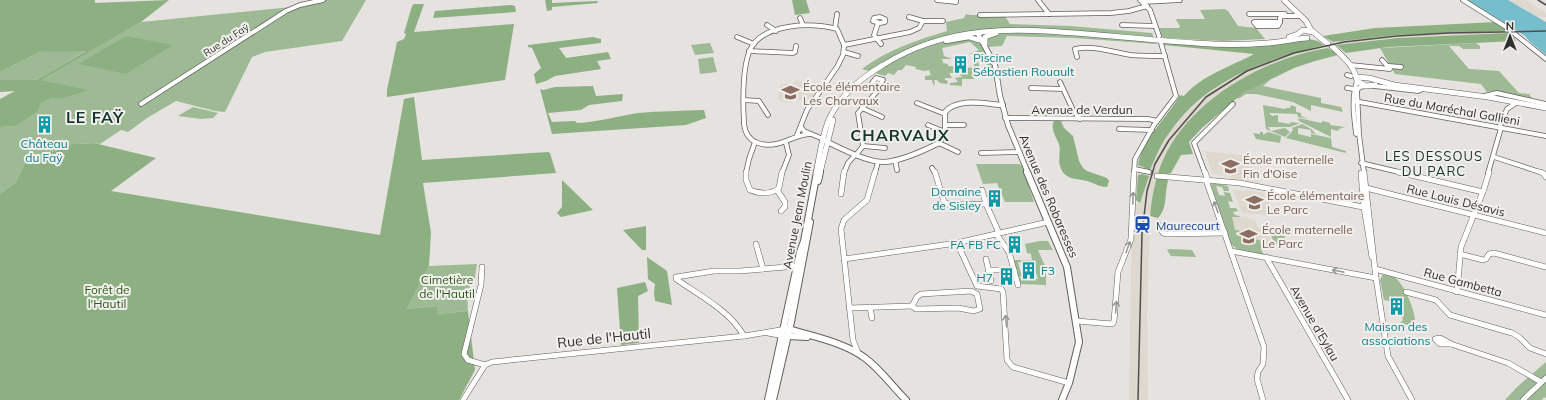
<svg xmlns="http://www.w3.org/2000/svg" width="1546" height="400" viewBox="0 0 1546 400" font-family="Mulish,sans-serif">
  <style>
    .built { fill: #ded8ce }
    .green { fill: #9dba95 }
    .forest { fill: #8db083 }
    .water { fill: #76becc }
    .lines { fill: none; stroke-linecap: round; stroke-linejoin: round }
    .minor-tunnel-far1 { stroke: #c1bebc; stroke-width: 4; stroke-dasharray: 4 2; stroke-linecap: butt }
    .minor-tunnel { stroke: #c1bebc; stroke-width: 5; stroke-dasharray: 5 2.5; stroke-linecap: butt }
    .minor-far1-casing { stroke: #615f5c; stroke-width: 5.5 }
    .minor-casing { stroke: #615f5c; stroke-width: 6 }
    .tertiary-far1-casing { stroke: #615f5c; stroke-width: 6 }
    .tertiary-casing { stroke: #615f5c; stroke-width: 8 }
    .secondary-far1-casing { stroke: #615f5c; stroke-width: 6 }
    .secondary-casing { stroke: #615f5c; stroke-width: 8 }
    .minor-far1 { stroke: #fff; stroke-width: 4 }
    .minor { stroke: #fff; stroke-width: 5 }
    .tertiary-far1 { stroke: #fff; stroke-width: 4.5 }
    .tertiary { stroke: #fff; stroke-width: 6 }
    .secondary-far1 { stroke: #fff; stroke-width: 5 }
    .secondary { stroke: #fff; stroke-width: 6 }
    .rail { stroke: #514f4e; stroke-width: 1.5 }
    .oneway { stroke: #989897 }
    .labels { text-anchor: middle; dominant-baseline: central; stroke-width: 4; stroke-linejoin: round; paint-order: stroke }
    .far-street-label { font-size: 10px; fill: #31302f; stroke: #f2f0ec }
    .culture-label { font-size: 12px; fill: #0d838f; stroke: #f2f0ec; text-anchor: end }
    .education-label { font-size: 12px; fill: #785e54; stroke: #f2f0ec; text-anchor: start }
    .street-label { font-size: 12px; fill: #31302f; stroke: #f2f0ec }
    .transit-label { font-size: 12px; fill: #164399; stroke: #f2f0ec; text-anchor: start }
    .park-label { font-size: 12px; fill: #2c591b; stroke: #f2f0ec }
    .neighbourhood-label { font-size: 13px; letter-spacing: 1px; fill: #15352f; stroke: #f2f0ec }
    .near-street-label { font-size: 14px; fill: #31302f; stroke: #f2f0ec }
    .district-label { font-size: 16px; font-weight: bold; letter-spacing: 1px; fill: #15352f; stroke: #f2f0ec }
  </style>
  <rect width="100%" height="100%" fill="#e5e2df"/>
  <g class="built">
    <polygon points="1508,0 1526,0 1546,13 1546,17 1538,17"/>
    <polygon points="1499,31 1502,34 1398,38 1342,44 1338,42 1372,37 1408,34"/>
    <polygon points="1314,47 1321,49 1271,65 1245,77 1215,96 1200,108 1182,129 1163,160 1154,189 1150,217 1147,316 1148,400 1129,400 1132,218 1135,208 1143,195 1150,170 1160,148 1174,125 1205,95 1221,83 1268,61"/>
    <polygon points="795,81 814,82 820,85 810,100 791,99 791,102 782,102 778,99 780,84 793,84"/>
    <polygon points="1205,151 1248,156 1253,172 1256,173 1260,182 1229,178 1228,176 1231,176 1230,175 1212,174"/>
    <polygon points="1233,190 1247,191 1247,190 1264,193 1265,197 1267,197 1274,216 1242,213"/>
    <polygon points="1221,214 1255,219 1258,228 1266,229 1273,246 1261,245 1262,252 1265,255 1237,249 1231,244"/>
  </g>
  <g class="green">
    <path d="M324,0H366L342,41L265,52L252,57L225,112L215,111L176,101L147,118L128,132L121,130L100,144C76,139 48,154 26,161L15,183L0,194V127L16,126L38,112L41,103L53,98H65L87,90L40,80L141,22L292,7Z"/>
    <polygon points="1225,9 1228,11 1238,26 1256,28 1265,39 1222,41 1163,38 1159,28 1179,28 1180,26 1176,20 1177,19 1205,19 1200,10 1202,10"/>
    <path d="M966,14L970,15H1004L1010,24L1070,26L1152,33L1157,44L1074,38L1007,36L1002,46L987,47L992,68L989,70L985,69L988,68L983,55L978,53L969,54L979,50L970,42L942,48L944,56L952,59H942L943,63L948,64V66L975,68L973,60L978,62L982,75L974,77V79H962V86L950,85V83L958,82L955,78L962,77L958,73H949L952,78H945V80L948,81L947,84L940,83L937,80H934L935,85L933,84L932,80H925V76L931,75L929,70L925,71L915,69L916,67L906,65L902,70H898L894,75L888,73L885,76L862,69C887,50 917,40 947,31L946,22L964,18Z"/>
    <polygon points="710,43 714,53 695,55 691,45"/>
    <polygon points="1476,43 1480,46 1480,49 1463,49 1459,46 1449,46 1469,69 1499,71 1519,93 1529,94 1533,99 1493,91 1487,92 1481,84 1395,74 1380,48"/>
    <polygon points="87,50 36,80 0,80 0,72 40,52"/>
    <polygon points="713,57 717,72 700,74 698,59"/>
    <polygon points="1269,79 1270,80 1263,86 1321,98 1321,103 1341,107 1343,112 1311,105 1311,111 1293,102 1256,94 1246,94 1238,99 1237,98 1243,93"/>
    <polygon points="1263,105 1285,109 1286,108 1290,108 1291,105 1296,107 1296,112 1301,113 1301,116 1308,119 1298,117 1297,114 1269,113 1272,116 1278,115 1278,122 1290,124 1291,122 1300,123 1290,127 1268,127 1271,131 1285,128 1290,132 1285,137 1266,129"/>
    <polygon points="193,107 218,113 213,118 201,119 178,116"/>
    <polygon points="1298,118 1321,123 1323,121 1330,123 1330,125 1345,127 1339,129 1338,131 1331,129 1331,137 1299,121"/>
    <polygon points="1302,124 1311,129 1316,134 1311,133 1311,130 1298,128 1298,134 1311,137 1311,134 1331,138 1332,147 1346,151 1346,153 1286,138 1293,130 1292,128"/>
    <polygon points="1260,132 1263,132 1263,135 1268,132 1281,136 1280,143 1256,139 1253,133 1260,134"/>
    <polygon points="976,164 1019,164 1022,166 1034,202 1005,202 997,183 983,184"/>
    <polygon points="1213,183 1228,186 1229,191 1224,191 1222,187 1216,186 1219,195 1225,196 1224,192 1230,193 1233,202 1228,201 1230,208 1236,208 1238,211 1233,212 1235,215 1239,216 1240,217 1232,217 1235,230 1248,232 1248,233 1240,232 1240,235 1247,236 1248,239 1260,240 1262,252 1265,255 1237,249 1231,244 1211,185"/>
    <polygon points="1268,227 1281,228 1288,245 1274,243"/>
    <polygon points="1040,241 1048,241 1053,250 1038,250 1046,268 1046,285 1021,284 1018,278 1038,279 1033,263 1018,262 1022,277 1018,277 1014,260 1032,260 1031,254 1027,253 1025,244"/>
    <polygon points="1170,249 1192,250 1196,257 1171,256 1167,250"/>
    <path d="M477,264L474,282C465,288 468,301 468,311L437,314V306L407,309L429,266Z"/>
    <path d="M1383,274C1386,275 1390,275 1393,276C1404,282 1418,316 1415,327L1400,323L1403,320L1398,303L1384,300L1380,280Z"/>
    <polygon points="1546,362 1546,398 1544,397 1542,400 1505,400 1517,387"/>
  </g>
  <g class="forest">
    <polygon points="0,0 95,0 95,3 169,0 141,22 41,80 89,90 65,98 53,98 41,103 38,112 16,126 0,127 0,99 15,91 0,92 0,80 36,80 86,51 40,52 0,72"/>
    <polygon points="545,0 552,0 552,3 597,1 598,3 552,7 552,10 547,11"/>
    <polygon points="792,0 806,0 810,13 795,15"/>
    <polygon points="414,4 424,4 414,32 514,24 505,80 387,97 387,90 397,42 404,39 406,34 404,33 412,6"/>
    <polygon points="511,5 515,6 516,12 433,18 435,11"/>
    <polygon points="1496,22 1508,31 1397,35 1333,42 1323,36 1375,28"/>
    <polygon points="1509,33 1514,37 1516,41 1388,47 1346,53 1336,45 1398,38"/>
    <polygon points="126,36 173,45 126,74 79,64"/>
    <polygon points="593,37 601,39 601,43 559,48 566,58 608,52 611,59 597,61 601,69 555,76 546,81 536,84 534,74 541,68 532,48 528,47 528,45"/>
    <path d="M1309,39L1318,41L1324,45C1266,60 1206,79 1170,132C1161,143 1156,157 1150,170L1138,165C1142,139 1168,117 1180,95L1184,96C1202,75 1230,67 1254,54L1164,45V42L1211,46Z"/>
    <path d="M1328,48L1335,52L1338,55L1315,61L1294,68L1243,93L1202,128L1189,142L1193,154L1181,155L1171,173L1168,174L1161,173L1159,179H1167L1168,181C1164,194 1168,208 1158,218L1150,216C1152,197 1155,178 1163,160C1190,99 1265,58 1328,48Z"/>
    <path d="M593,86L596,96L623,94L622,101L589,105L581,110L548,113L552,122L575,121L577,123C598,122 618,116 638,113C660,111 682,111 704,110L706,118L686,125L552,134L540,89L543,90L555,87Z"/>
    <polygon points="414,97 422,160 548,152 550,153 556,173 423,183 431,233 429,266 407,309 437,306 437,314 468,311 475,370 459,400 0,400 0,194 15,183 26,161 74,144 94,143 156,158 111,191 380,235 404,99"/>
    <path d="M1054,121H1061L1064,128L1073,136L1079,161L1083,168L1087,171L1107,178L1109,181L1107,187C1099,187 1094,183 1087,181C1075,178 1064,180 1060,166C1058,159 1061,151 1059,144C1056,137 1050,128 1054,121Z"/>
    <polygon points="1142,174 1149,176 1140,203 1136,200 1138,175"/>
    <polygon points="562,180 593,210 561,217 557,213 562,207"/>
    <polygon points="646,226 646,250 642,250 623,230"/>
    <polygon points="647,257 667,271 672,305 655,301 654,293 655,284 648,279"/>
    <polygon points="645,282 648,291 638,296 639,343 621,345 617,288"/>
  </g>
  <polygon class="water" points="1468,0 1508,0 1546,22 1546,55 1529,41 1525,36"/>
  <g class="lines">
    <polyline class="minor-tunnel-far1" points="1149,172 1152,173"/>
    <polyline class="minor-tunnel" points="1149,172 1157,174"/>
    <defs>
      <g id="minor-far1">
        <polyline points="937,0 956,2 956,0"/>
        <polyline points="1038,0 1049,14"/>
        <polyline points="1140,0 1150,10 1159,36"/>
        <polyline points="1463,0 1506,27 1546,59"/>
        <polyline points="1143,2 1180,0"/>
        <polyline points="1249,14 1285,14"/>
        <polyline points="980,15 1111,13 1129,11 1147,6"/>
        <polygon points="880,17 885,19 885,22 880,23 873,21 874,18"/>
        <polyline points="909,17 923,21 943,21"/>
        <polyline points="800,18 803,25"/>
        <polygon points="1254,22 1280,22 1278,26 1257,26"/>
        <polyline points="1280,22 1280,18 1282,16 1300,16"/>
        <polyline points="878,23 874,35 881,44"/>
        <polyline points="767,25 776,31"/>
        <polyline points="1122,25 1155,26"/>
        <polyline points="835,28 837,14"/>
        <polyline points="737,37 754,44"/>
        <polyline points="844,45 910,32 919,28 923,21"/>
        <polyline points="749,51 793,53 795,52 796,46"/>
        <polyline points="844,52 858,56"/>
        <path d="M1077,57L1075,49C1095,45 1111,52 1131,55C1142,56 1154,56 1165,56"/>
        <polyline points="1350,65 1390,69 1382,60"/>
        <polyline points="1388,66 1401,67"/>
        <polyline points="1347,75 1351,76"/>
        <polyline points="1060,82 1073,110 1080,119"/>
        <polyline points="1374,86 1418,91 1423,89"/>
        <polyline points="1031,88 1063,89"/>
        <polyline points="1347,88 1354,89"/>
        <polyline points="1484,96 1497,93 1546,104"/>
        <polyline points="744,100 759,101 768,115"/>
        <polyline points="1354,101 1546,136"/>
        <polyline points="917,103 945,114"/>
        <polyline points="141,104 286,11 300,5 323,0"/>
        <polyline points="862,108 882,117"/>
        <polyline points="1005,118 1148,119 1157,121"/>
        <polyline points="928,125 945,132"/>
        <polyline points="945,125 964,125"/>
        <polyline points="801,127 804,131 823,139"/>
        <polyline points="1499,128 1507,109 1516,103"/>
        <polyline points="1119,129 1152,130"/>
        <path d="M1356,134C1354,116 1351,99 1357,81"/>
        <path d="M797,135L807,110L837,67L843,55L844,45L837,29C813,22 762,23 750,50C742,68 743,105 744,124C745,133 749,140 758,143C778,150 791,135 810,134"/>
        <polyline points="939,143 958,152"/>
        <polyline points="863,146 885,148"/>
        <polyline points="981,153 1018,152"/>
        <polyline points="856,155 863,146 858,113 881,87 872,83 876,78 883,80 879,86"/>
        <polyline points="1494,157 1543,173"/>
        <polyline points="895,160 897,170"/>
        <polyline points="1361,163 1403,173"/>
        <polyline points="932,168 935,173"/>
        <polyline points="1135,169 1149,172"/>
        <polyline points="746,173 749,159 755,142"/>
        <polyline points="782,173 789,155 786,143"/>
        <polyline points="844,173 848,163 855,155"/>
        <polyline points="875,173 878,162"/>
        <polyline points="1134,173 1135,159 1154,125 1176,96 1161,43"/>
        <polyline points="1205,173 1194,143 1233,104"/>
        <polyline points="1364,173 1359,134 1357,90 1360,87 1366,86"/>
        <polyline points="1488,173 1501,128"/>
      </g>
      <g id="minor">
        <path d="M746,172V180L750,190C760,194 770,195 779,188L782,172"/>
        <polyline points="935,172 944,202 950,205 986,204 982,190"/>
        <polyline points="1205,172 1208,180"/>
        <polyline points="1364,172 1376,278 1388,356 1412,400"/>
        <polyline points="1398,172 1483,192"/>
        <polyline points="1540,172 1543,173 1546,177"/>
        <polyline points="1361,173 1364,207 1372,257"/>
        <polyline points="1157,176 1240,183 1368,208"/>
        <polyline points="1206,180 1264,347 1263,364 1258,372 1257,379 1263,400"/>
        <polyline points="1362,187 1546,233"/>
        <polyline points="777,190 785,202 785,207 781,211"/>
        <polyline points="841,194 844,172"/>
        <polyline points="986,204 999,233"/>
        <polyline points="1159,225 1163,233 1166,234 1225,233"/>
        <polyline points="996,234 1009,252 1018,285"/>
        <polyline points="957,243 977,286 1001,289 1003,292 1007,360 1013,367 1069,383"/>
        <polyline points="756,244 763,269"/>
        <polyline points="1231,251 1376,278"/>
        <polyline points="1460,254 1483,260 1486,259 1489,254 1494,253 1546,267"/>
        <polyline points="1266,257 1348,400"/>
        <polyline points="844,259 957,243 1048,222"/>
        <polyline points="986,259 991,281"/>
        <polyline points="482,267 481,285 464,354 468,360 485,365"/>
        <polyline points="1375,269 1546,315"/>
        <polyline points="988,270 1014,270"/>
        <polygon points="971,291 977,294 980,309 974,311 958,308 916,309 912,306 917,297 921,294"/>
        <polyline points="1406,292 1436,300 1450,315 1512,333 1519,337 1530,348 1546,354"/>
        <polyline points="1457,292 1461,247 1484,189 1489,172"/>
        <polyline points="870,307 872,318"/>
        <polyline points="849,308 912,306"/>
        <polyline points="1077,321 1112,324 1114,321 1118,272 1131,239 1134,172"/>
        <polyline points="768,333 784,336"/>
        <path d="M744,336C730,311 699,295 676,279V277L714,271H740L798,266"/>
        <polygon points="1440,338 1451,344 1440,344 1435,339"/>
        <polyline points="1451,344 1508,363 1541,382"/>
        <polyline points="858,353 853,340 841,229 844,220 867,200 875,172"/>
        <polyline points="463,400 485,365 492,362 744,336 786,329"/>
        <polyline points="1523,400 1546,378"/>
      </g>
      <g id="tertiary-far1">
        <polyline points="982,32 978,34 995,65 1000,96 1008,125 1028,173"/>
        <polyline points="946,41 969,37 982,41"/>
        <path d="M825,141C841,148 866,162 883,162C899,162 925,150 939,143L945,132V112C958,97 985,104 1003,105"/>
      </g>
      <g id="tertiary">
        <polyline points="1027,172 1067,267 1079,342 1069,383 1062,400"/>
        <path d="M789,329C814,337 843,342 865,358C880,369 892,386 906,400"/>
        <polyline points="788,336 807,337"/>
      </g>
      <g id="secondary-far1">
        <polyline points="1284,0 1306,21 1311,30 1328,44"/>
        <polyline points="1289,37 1298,34 1303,30 1313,32"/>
        <polyline points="985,45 985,37 996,33"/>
        <path d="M1332,46C1342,56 1355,66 1357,81L1366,86L1375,85"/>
        <polyline points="1356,77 1369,78 1394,85 1488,97 1546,108"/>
        <path d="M816,173C820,155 822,134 830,117C841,95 861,78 883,65C949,24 1014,28 1087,34C1123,37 1160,41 1196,43C1220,45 1244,45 1268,43C1281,42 1294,39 1307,38"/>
        <polyline points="820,173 833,120"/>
      </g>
      <g id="secondary">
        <polyline points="818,181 820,172"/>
        <polyline points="768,400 800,252 804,241 817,172"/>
        <polyline points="773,400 791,322 810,222"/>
      </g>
    </defs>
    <use href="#minor-far1" class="minor-far1-casing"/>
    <use href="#minor" class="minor-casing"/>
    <use href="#tertiary-far1" class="tertiary-far1-casing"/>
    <use href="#tertiary" class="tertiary-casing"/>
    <use href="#secondary-far1" class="secondary-far1-casing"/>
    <use href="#secondary" class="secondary-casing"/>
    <use href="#minor-far1" class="minor-far1"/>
    <use href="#minor" class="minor"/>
    <use href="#tertiary-far1" class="tertiary-far1"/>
    <use href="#tertiary" class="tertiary"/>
    <use href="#secondary-far1" class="secondary-far1"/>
    <use href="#secondary" class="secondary"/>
    <g class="rail">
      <polyline points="1538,0 1546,5"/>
      <polyline points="1138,400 1142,233 1147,191 1155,164 1169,140 1206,97 1247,71 1294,53 1344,42 1397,36 1449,33 1546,31"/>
    </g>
  </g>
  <defs><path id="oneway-shaft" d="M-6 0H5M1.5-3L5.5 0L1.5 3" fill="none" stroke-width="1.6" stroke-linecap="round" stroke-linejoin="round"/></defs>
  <g class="oneway">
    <use href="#oneway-shaft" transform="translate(1133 198) rotate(-88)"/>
    <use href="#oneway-shaft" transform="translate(1216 207) rotate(-109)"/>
    <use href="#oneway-shaft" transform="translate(1128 247) rotate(-71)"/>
    <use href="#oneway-shaft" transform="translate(1338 271) rotate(-169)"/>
    <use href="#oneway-shaft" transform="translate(1116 307) rotate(-86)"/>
    <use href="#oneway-shaft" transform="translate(1006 321) rotate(-96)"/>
  </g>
  <defs>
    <symbol id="building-bare" viewBox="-9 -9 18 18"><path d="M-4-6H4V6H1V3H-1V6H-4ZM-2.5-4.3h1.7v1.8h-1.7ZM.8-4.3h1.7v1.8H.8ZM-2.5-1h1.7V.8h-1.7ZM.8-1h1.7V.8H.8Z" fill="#0f9aa8" stroke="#f2f0ec" stroke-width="2.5" paint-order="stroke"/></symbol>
    <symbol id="school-bare" viewBox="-9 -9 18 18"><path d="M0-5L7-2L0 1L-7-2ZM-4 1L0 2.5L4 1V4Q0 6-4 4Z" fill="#8d6e63" stroke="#f2f0ec" stroke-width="2.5" paint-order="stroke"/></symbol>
    <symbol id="station-bare" viewBox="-9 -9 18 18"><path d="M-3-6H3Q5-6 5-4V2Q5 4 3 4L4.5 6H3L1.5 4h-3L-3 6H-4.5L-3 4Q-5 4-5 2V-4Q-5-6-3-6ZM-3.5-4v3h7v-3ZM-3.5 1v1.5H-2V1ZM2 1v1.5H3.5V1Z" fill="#1a4fb4" stroke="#f2f0ec" stroke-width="2.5" paint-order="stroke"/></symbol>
  </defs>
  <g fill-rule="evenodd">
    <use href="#building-bare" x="948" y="52" width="25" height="25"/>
    <use href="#school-bare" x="778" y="80" width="25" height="25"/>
    <use href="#building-bare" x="32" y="112" width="25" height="25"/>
    <use href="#school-bare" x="1218" y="154" width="25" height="25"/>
    <use href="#building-bare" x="982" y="186" width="25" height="25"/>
    <use href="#school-bare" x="1242" y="190" width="25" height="25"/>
    <use href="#station-bare" x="1130" y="212" width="25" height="25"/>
    <use href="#school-bare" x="1236" y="224" width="25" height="25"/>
    <use href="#building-bare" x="1002" y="232" width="25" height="25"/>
    <use href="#building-bare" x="1016" y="258" width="25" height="25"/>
    <use href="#building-bare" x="994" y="264" width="25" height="25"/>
    <use href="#building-bare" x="1384" y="294" width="25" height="25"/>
  </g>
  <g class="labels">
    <g class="far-street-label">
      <text transform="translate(226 40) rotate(-33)">Rue du Faÿ</text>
    </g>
    <g class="culture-label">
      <text x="973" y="57" text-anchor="start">Piscine<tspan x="973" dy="14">Sébastien Rouault</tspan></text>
      <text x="44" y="143" text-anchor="middle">Château<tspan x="44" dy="14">du Faÿ</tspan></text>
      <text x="981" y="191">Domaine<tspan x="981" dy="14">de Sisley</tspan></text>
      <text x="1001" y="244">FA FB FC</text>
      <text x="1041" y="270" text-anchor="start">F3</text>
      <text x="993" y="277">H7</text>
      <text x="1396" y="326" text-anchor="middle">Maison des<tspan x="1396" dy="14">associations</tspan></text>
    </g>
    <g class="education-label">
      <text x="803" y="86">École élémentaire<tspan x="803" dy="14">Les Charvaux</tspan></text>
      <text x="1243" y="159">École maternelle<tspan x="1243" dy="14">Fin d'Oise</tspan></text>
      <text x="1267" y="195">École élémentaire<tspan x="1267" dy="14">Le Parc</tspan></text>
      <text x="1262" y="229">École maternelle<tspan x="1262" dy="14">Le Parc</tspan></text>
    </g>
    <g class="street-label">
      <text x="1082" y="109">Avenue de Verdun</text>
      <text transform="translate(1452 109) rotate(10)">Rue du Maréchal Gallieni</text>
      <text transform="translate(1049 196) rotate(67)">Avenue des Robaresses</text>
      <text transform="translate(1456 200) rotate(14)">Rue Louis Désavis</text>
      <text transform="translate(797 215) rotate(-79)">Avenue Jean Moulin</text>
      <text transform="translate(1463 282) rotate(15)">Rue Gambetta</text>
      <text transform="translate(1315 323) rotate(60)">Avenue d'Eylau</text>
    </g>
    <g class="transit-label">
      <text x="1156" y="225">Maurecourt</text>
    </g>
    <g class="park-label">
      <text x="447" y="279">Cimetière<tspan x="447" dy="14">de l'Hautil</tspan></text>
      <text x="107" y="289">Forêt de<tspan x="107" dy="14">l'Hautil</tspan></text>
    </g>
    <g class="neighbourhood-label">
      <text x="1434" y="156">LES DESSOUS<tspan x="1434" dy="15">DU PARC</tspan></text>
    </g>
    <g class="near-street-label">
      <text transform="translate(604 338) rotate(-6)">Rue de l'Hautil</text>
    </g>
    <g class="district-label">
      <text x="95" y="117">LE FAŸ</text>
      <text x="900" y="135">CHARVAUX</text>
    </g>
  </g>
  <g transform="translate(1510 36)" stroke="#f2f0ec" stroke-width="3" paint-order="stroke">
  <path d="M0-3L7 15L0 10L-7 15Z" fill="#31302f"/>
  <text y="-6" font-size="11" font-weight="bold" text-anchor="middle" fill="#31302f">N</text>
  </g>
</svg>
